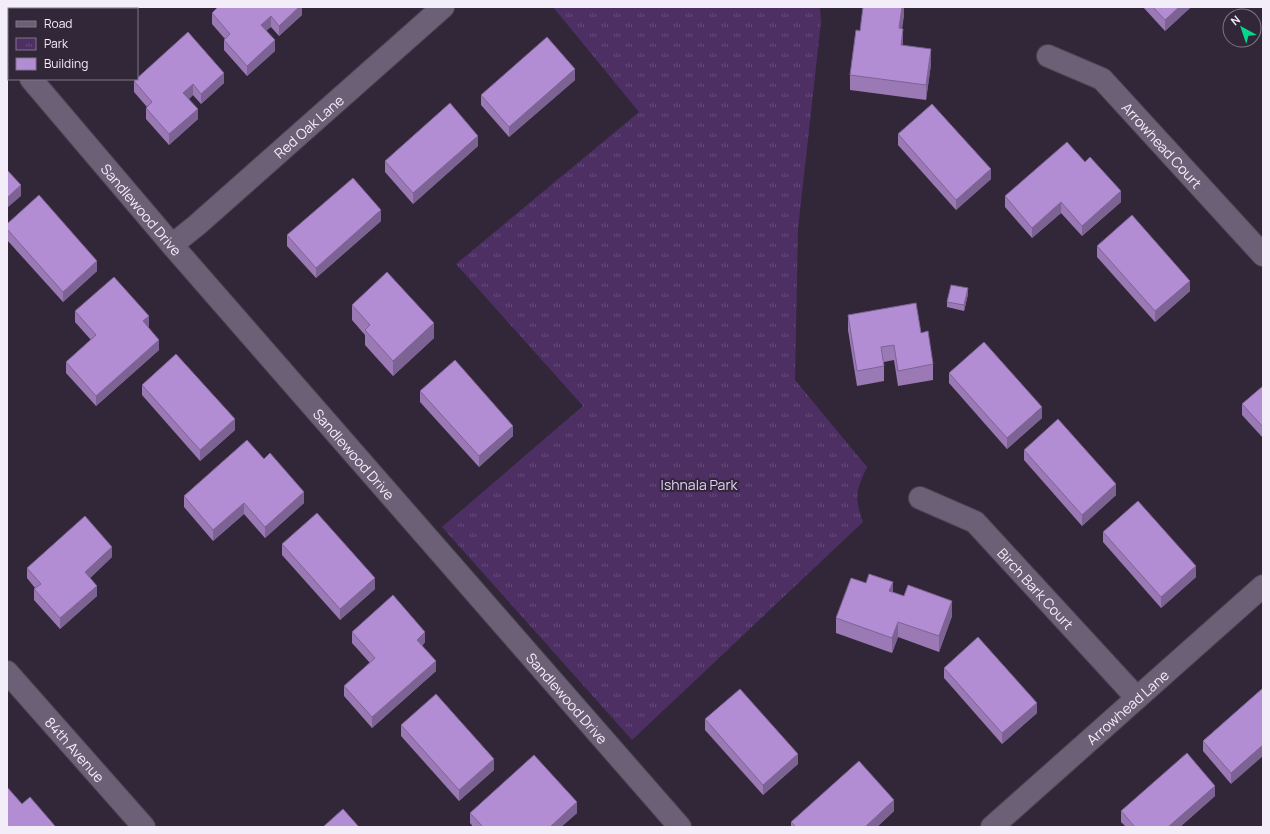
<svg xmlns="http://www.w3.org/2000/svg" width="1270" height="834" viewBox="0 0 1270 834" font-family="Manrope,sans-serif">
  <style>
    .park { fill: url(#park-tufts) }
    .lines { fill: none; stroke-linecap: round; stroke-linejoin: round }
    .minor-casing { stroke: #4d4554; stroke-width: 24 }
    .minor { stroke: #6b6075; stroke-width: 22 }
    .wall { fill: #9a79b5 }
    .shaded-wall { fill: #7d6394 }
    .building { fill: #b38dd3; stroke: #7d6394 }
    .labels { text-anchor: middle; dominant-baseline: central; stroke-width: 4; stroke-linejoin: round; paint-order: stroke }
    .street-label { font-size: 14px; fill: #f3edf9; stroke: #312739 }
    .park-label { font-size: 14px; fill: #e3cff5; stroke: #312739 }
  </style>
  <defs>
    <pattern id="park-tufts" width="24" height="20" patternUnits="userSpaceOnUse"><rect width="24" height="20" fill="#4d2f64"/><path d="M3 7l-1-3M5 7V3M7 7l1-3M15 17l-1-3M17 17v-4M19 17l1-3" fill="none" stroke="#674d7b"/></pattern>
  </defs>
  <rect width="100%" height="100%" fill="#312739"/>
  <path class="park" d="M553,7H820L821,22L798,229L795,380L867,467C856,491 854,496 863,522L632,740L442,527L583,406L456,264L639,112Z"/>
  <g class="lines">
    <defs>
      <g id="minor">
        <polyline points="7,51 9,53"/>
        <path id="s1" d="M1048,56L1102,79L1263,255"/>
        <path id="s2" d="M31,79L172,245L680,827"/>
        <path id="s3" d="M172,245L197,225L443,7"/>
        <path id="s4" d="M920,498L975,522L1137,698"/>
        <path id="s5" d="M7,672L144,827"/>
        <path id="s6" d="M992,827L1263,586"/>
      </g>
    </defs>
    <use href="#minor" class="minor-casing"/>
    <use href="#minor" class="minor"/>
  </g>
  <g class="wall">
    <polygon points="40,7 54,7 52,9 42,9"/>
    <polygon points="302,7 302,15 279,36 271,27 266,30 275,51 247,76 224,50 224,40 225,39 212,24 212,13"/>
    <polygon points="904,7 904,15 902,29 903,45 931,64 926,100 850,90 850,75 860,31"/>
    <polygon points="1143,7 1191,7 1165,31"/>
    <polygon points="575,80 509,137 481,105 481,95"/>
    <polygon points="134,81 224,83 201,104 193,95 189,99 198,119 169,145 146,119 146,108 147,107 134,92"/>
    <polygon points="898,134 991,179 956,210 898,145"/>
    <polygon points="478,146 413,204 385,172 385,161"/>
    <polygon points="1085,162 1121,202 1082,236 1061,213 1032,238 1005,207 1005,196"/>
    <polygon points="381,221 316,278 287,246 287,235"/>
    <polygon points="7,224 97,271 63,302 7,240"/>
    <polygon points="1097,246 1190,291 1155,322 1097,257"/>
    <polygon points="968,294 964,311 947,307 947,302"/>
    <polygon points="352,305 434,338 393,376 365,345 365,335 352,320"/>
    <polygon points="75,311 149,326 148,327 159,350 96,406 66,373 66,362 91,340 75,322"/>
    <polygon points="848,315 921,333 933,364 933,380 898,386 894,360 884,362 884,381 857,386 848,330"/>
    <polygon points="949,373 1042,418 1007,449 949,383"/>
    <polygon points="142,385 235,430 200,461 142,395"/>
    <polygon points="1263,386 1263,438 1242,415 1242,404"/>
    <polygon points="420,391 513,436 479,467 420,402"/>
    <polygon points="1024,450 1116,495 1082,526 1024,460"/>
    <polygon points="264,459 304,503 265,538 244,514 213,541 184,507 184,496"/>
    <polygon points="1103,532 1196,577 1161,608 1103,542"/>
    <polygon points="282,544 375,589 340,620 282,555"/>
    <polygon points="112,557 90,578 97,596 60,629 34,600 34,589 35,588 27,578 27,568"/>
    <polygon points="893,592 952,616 939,652 898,637 892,653 836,633 836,618"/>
    <polygon points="352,632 425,642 422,646 436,671 372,728 344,696 344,686 370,663 352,643"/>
    <polygon points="944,668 1037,713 1002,744 944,678"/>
    <polygon points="1263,688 1231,784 1203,751 1203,741"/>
    <polygon points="705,719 798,764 763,795 705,730"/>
    <polygon points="401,725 494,770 459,801 401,736"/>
    <polygon points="1215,796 1180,827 1126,827 1121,822 1121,811"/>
    <polygon points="894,811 877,827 791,827 791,822"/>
    <polygon points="470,813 577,813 561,827 473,827 470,823"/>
  </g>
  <g class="shaded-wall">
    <polygon points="46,7 54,7 52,9 46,9"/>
    <polygon points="299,7 302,7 302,15 279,36 279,26"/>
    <polygon points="902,7 904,7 904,15 899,43 899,28"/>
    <polygon points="1179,7 1191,7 1165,31 1165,20"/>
    <polygon points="271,16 271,27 261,35 261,25"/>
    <polygon points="903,29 903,44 901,60 901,45"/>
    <polygon points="275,40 275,51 247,76 247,66"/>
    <polygon points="931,49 931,64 926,100 926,85"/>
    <polygon points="575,69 575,80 509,137 509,127"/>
    <polygon points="224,73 224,83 201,104 201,94"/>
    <polygon points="193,84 193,95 183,104 183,93"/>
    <polygon points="198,109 198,119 169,145 169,134"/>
    <polygon points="478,136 478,146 413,204 413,193"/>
    <polygon points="991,169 991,179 956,210 956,200"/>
    <polygon points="21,185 21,196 7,208 7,198"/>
    <polygon points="1121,191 1121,202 1082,236 1082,226"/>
    <polygon points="1061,202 1061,213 1032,238 1032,228"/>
    <polygon points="381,210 381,221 316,278 316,268"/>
    <polygon points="97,261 97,271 63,302 63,292"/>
    <polygon points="1190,281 1190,291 1155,322 1155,311"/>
    <polygon points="968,288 968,294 964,311 964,305"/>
    <polygon points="149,316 149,326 143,331 143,321"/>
    <polygon points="434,323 434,338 393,376 393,361"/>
    <polygon points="159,340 159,350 96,406 96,396"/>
    <polygon points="1042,407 1042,418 1007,449 1007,438"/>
    <polygon points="235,419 235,430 200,461 200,450"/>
    <polygon points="513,426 513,436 479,467 479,456"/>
    <polygon points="1116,484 1116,495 1082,526 1082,515"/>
    <polygon points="304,492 304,503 265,538 265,527"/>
    <polygon points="244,503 244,514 213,541 213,530"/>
    <polygon points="112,547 112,557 85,583 85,572"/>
    <polygon points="1196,566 1196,577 1161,608 1161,597"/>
    <polygon points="375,578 375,589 340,620 340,609"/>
    <polygon points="893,582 893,597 889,591"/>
    <polygon points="97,586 97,596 60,629 60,618"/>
    <polygon points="952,601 952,616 939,652 939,636"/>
    <polygon points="898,622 898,637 892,653 892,638"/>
    <polygon points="425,632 425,642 417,650 417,640"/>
    <polygon points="436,661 436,671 372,728 372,717"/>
    <polygon points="1037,703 1037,713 1002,744 1002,733"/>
    <polygon points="1263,745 1263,756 1231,784 1231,773"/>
    <polygon points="798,754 798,764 763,795 763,785"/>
    <polygon points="494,759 494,770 459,801 459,790"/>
    <polygon points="1215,786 1215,796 1180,827 1168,827"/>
    <polygon points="894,800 894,811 877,827 865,827"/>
    <polygon points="577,802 577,813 561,827 550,827"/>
  </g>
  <g class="building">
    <polygon points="218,7 299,7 279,26 271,16 261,25 275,40 247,66 224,40 230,34 212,13"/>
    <polygon points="863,7 902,7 899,28 903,29 901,45 931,49 926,85 850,75 856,30 860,31"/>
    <polygon points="1153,7 1179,7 1165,20"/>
    <polygon points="188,32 224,73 201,94 193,84 183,93 198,109 169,134 146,108 152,102 134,81"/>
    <polygon points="547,37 575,69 509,127 481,95"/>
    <polygon points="450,103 478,136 413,193 385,161"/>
    <polygon points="932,104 991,169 956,200 898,134"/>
    <polygon points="1067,142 1085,162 1090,157 1121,191 1082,226 1061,202 1032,228 1005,196"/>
    <polygon points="7,170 21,185 7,198"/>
    <polygon points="353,178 381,210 316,268 287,235"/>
    <polygon points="39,195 97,261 63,292 7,229 7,224"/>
    <polygon points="1132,215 1190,281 1155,311 1097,246"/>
    <polygon points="387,272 434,323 393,361 365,330 370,325 352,305"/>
    <polygon points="114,277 149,316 143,321 159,340 96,396 66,362 96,335 75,311"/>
    <polygon points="951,285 968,288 964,305 947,302"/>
    <polygon points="916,303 921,333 928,331 933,364 898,371 894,345 881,347 884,366 857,371 848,315"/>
    <polygon points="984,342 1042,407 1007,438 949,373"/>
    <polygon points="176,354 235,419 200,450 142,385"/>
    <polygon points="455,360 513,426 479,456 420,391"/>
    <polygon points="1263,386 1263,427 1242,404"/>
    <polygon points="1058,419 1116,484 1082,515 1024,450"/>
    <polygon points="247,440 264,459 270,453 304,492 265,527 244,503 213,530 184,496"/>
    <polygon points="1138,501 1196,566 1161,597 1103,532"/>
    <polygon points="317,513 375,578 340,609 282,544"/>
    <polygon points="85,516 112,547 85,572 97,586 60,618 34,589 41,584 27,568"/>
    <polygon points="869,574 893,582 889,591 904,596 908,585 952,601 939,636 898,622 892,638 836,618 851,578 866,583"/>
    <polygon points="393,595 425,632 417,640 436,661 372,717 344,686 375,658 352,632"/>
    <polygon points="978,637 1037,703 1002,733 944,668"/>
    <polygon points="1263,688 1263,745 1231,773 1203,741"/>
    <polygon points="740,689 798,754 763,785 705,719"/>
    <polygon points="436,694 494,759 459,790 401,725"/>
    <polygon points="1187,753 1215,786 1168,827 1135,827 1121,811"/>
    <polygon points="534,755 577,802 550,827 483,827 470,813"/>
    <polygon points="859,761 894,800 865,827 796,827 791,822"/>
    <polygon points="7,787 22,804 30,797 55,826 54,827 7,827"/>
    <polygon points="343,809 359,827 323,827"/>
  </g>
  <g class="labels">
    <g class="street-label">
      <text stroke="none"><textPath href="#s3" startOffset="181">Red Oak Lane</textPath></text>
      <text stroke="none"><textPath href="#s1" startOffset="148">Arrowhead Court</textPath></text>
      <text stroke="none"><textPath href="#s2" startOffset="171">Sandlewood Drive</textPath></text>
      <text stroke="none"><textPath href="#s2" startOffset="495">Sandlewood Drive</textPath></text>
      <text stroke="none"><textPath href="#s4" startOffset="150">Birch Bark Court</textPath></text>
      <text stroke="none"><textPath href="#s2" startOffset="819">Sandlewood Drive</textPath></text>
      <text stroke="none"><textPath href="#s6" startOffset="181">Arrowhead Lane</textPath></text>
      <text stroke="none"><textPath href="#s5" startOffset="103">84th Avenue</textPath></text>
    </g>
    <g class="park-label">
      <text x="699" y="484">Ishnala Park</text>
    </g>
  </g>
  <rect width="1270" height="834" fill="none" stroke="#f3edf9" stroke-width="16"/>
  <rect x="8" y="8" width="130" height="72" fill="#312739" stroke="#7f7686"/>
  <rect x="16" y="21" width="20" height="6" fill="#6b6075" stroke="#7f7686"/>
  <text x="44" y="28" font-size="12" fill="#f3edf9">Road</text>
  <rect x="16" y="38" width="20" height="12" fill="url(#park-tufts)" stroke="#7f7686"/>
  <text x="44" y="48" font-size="12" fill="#f3edf9">Park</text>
  <rect x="16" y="58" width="20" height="12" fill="#b38dd3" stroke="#7f7686"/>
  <text x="44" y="68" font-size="12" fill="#f3edf9">Building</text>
  <g transform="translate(1242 28) rotate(320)"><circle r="19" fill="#312739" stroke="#7f7686"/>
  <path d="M0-3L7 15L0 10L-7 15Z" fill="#04d98b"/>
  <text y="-6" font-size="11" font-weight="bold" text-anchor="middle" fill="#f3edf9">N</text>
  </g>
</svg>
